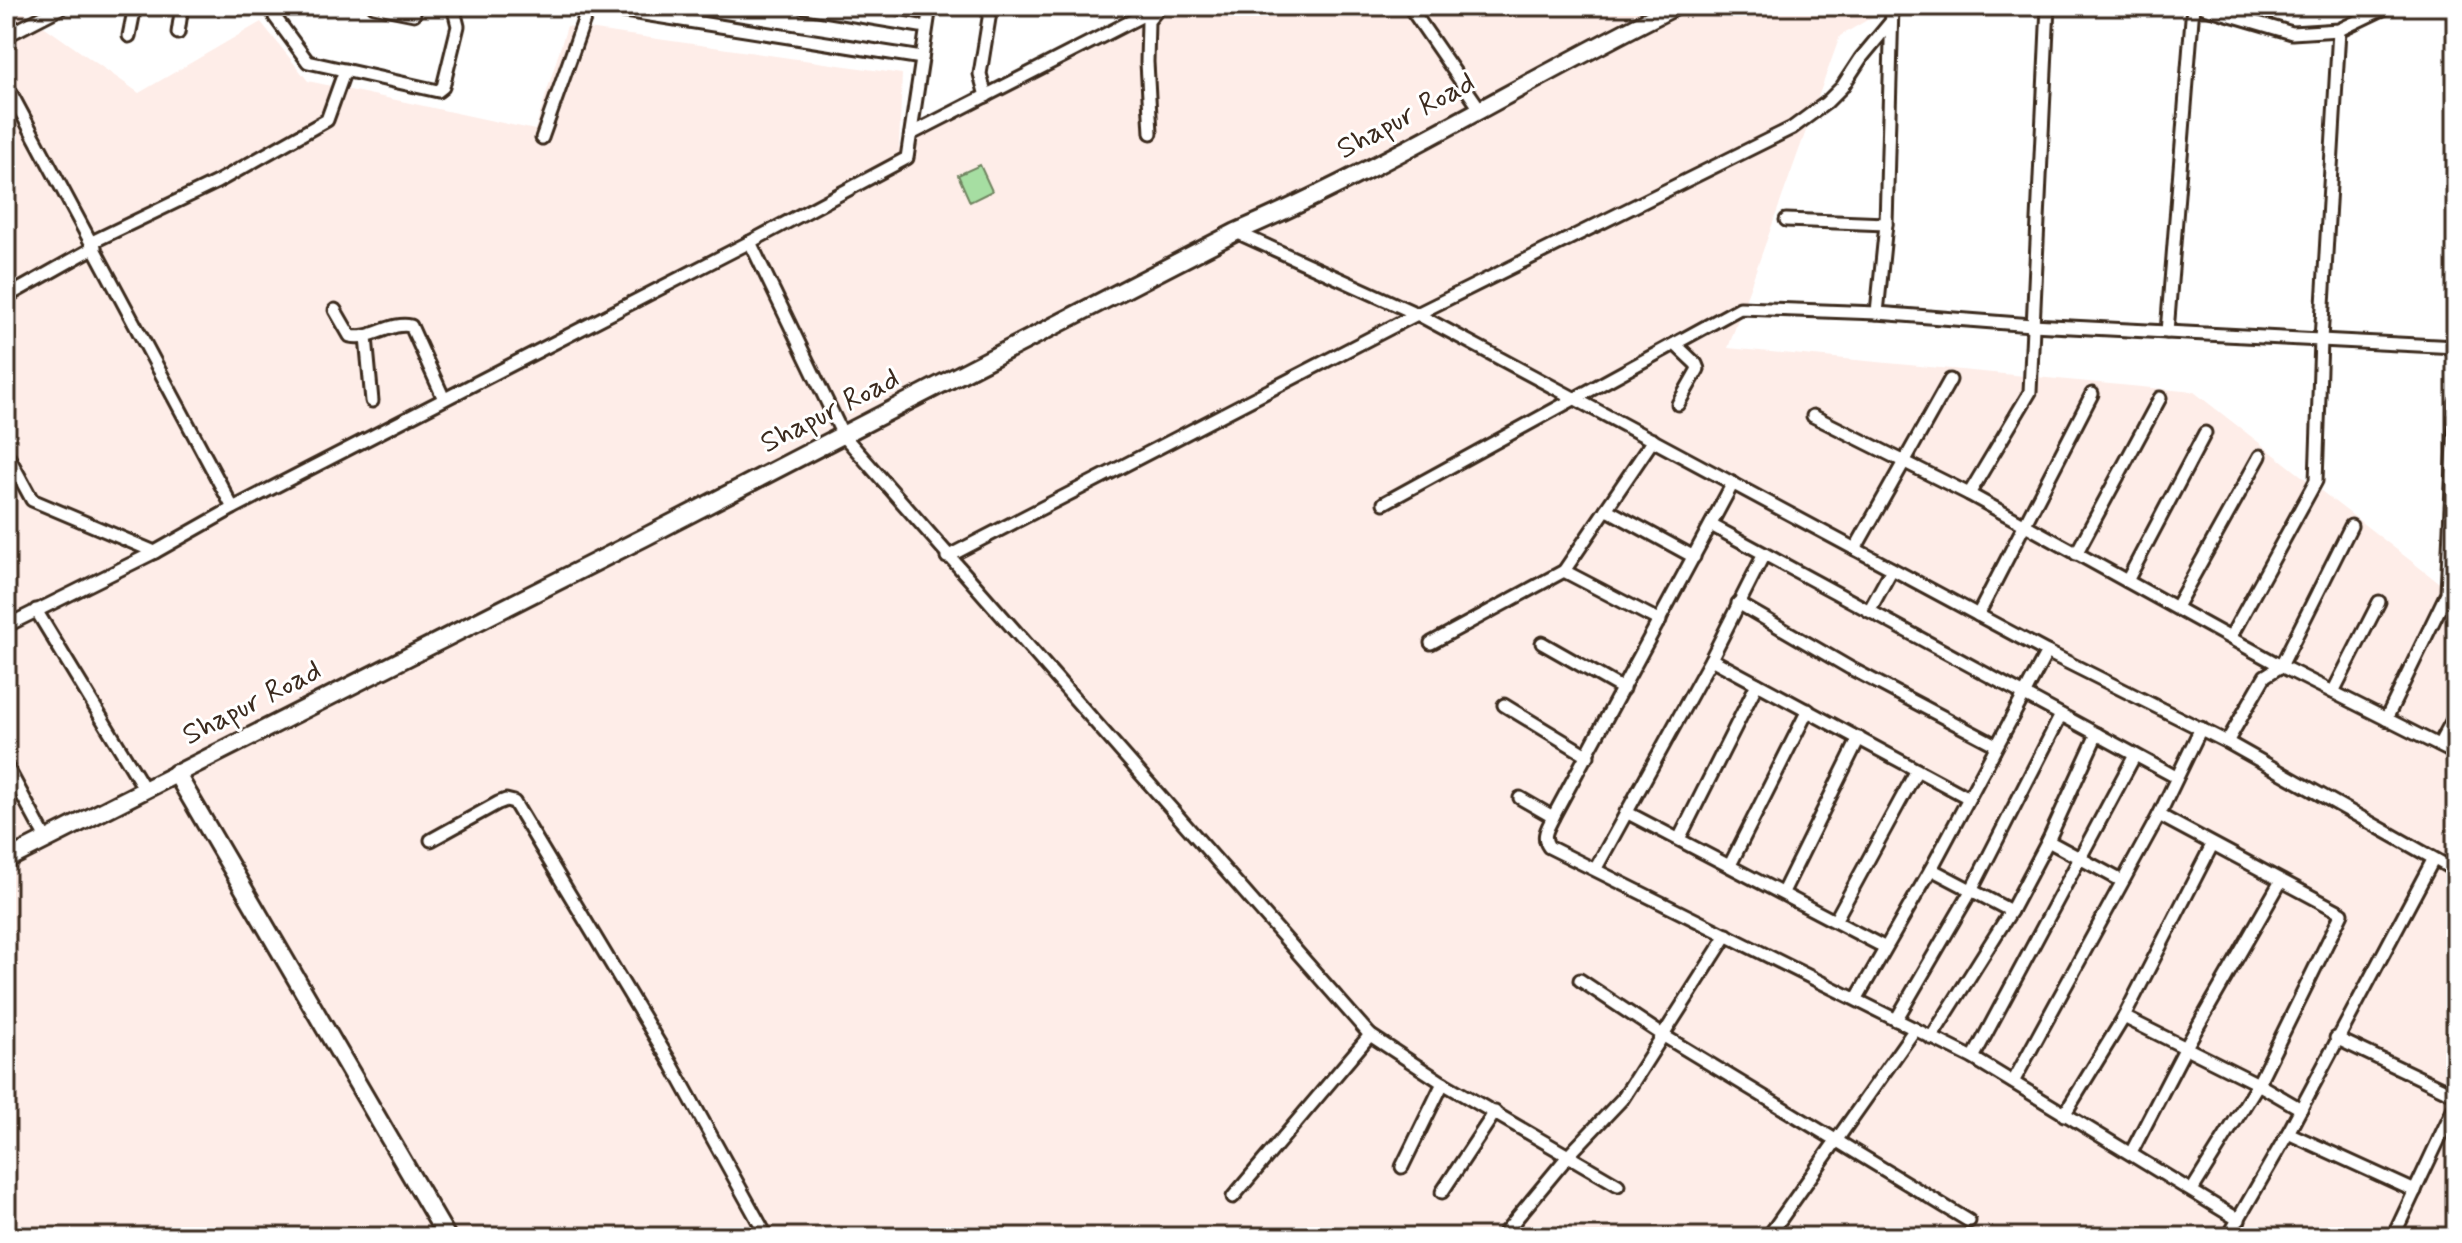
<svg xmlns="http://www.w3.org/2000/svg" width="2462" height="1243" viewBox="0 0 2462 1243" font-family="Mynerve,sans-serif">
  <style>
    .built { fill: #feede8 }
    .green { fill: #a6dea2; stroke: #708460; stroke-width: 2 }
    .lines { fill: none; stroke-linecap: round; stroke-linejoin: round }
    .street-casing { stroke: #3b2a1e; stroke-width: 17 }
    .secondary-casing { stroke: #3b2a1e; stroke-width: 22 }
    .street { stroke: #fff; stroke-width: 11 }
    .secondary { stroke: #fff; stroke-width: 16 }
    .labels { text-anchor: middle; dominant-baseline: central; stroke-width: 6; stroke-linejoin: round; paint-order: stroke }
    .street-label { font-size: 30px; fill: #3b2a1e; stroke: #fff }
  </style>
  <rect width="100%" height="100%" fill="#fff"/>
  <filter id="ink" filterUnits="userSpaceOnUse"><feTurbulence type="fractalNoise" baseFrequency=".0125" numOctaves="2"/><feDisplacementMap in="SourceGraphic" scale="16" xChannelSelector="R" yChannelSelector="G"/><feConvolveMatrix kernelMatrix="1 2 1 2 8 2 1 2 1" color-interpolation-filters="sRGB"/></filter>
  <g filter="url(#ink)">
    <polygon class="built" points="6,6 15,6 139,93 261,22 308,81 535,130 567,26 902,74 899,147 1168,6 1891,6 1840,36 1728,348 2194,392 2456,596 2456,1237 6,1237"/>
    <polygon class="green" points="980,165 992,191 970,202 958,175"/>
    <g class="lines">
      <defs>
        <g id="street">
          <polyline points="272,6 275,17 308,62 438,91 443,87 458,26 453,6"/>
          <polyline points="374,6 414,14 410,6"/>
          <polyline points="593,6 922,58"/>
          <polyline points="800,6 926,27"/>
          <polyline points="1409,6 1480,109"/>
          <polyline points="2200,6 2292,33 2339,30 2389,6"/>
          <polyline points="178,33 182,6"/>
          <polyline points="6,36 64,6"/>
          <polyline points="129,36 135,6"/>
          <polyline points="6,84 233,508"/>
          <polyline points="986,96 980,74 991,6"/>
          <polyline points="1151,133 1147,62 1148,21 1157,10"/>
          <polyline points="911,134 1161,6"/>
          <polyline points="542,138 589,6"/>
          <polyline points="1786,220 1886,224"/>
          <polyline points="1236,232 1417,314 2047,652 2227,742 2456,871"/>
          <polyline points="92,242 217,182 327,120 345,70"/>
          <polyline points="750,242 843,435 1370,1035 1443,1083 1618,1185"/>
          <polyline points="6,297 95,247"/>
          <path d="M335,310L350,336C371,341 391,321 411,326L444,399"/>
          <polyline points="1877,313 1886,224 1892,6"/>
          <polyline points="2167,332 2193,6"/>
          <polyline points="366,337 372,401"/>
          <polyline points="1675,344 1696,364 1698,369 1678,404"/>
          <polyline points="1813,416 1969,494 2281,666 2456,754"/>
          <polyline points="6,452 32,500 155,552"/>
          <path d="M1733,483L1553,817C1548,828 1541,836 1549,847L1973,1058L2239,1220"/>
          <polyline points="1969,494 2030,392 2048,6"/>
          <polyline points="1384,503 1740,308 1877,313 2032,325 2456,347"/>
          <polyline points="1606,509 1694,557"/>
          <polyline points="1711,525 2176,777"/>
          <polyline points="1855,549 1950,380"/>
          <polyline points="2076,554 2160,398"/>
          <polyline points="947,557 1417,314 1792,128 1826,103 1842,87 1861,58 1890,23"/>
          <polyline points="1564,571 1660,621"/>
          <polyline points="2127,581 2205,433"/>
          <polyline points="1738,603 1850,668 1996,745"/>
          <polyline points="2176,607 2260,456"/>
          <polyline points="36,610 144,788"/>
          <polyline points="1869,611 1892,569"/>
          <polyline points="1978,615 2092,394"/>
          <polyline points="6,626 155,552 233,508 750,242 907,158 930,6"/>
          <polyline points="2231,636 2316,481 2321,340 2339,30"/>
          <polyline points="1431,643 1564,571 1653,440"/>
          <polyline points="1542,643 1623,689"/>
          <polyline points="1711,659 1967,797"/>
          <polyline points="2333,692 2379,602"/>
          <polyline points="1504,705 1588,756"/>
          <polyline points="2386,719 2447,593 2456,400"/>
          <polyline points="2227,742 2265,676 2281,666 2351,526"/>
          <polyline points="2439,745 2456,714"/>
          <polyline points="6,765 46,839"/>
          <polyline points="1520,798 1553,817"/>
          <polyline points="1626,812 1884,947"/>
          <polyline points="2159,815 2342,913 2258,1084 2192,1190"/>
          <polyline points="1679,839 1757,684"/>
          <polyline points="431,840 498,803 506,800 514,802 672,1065 767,1237"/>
          <polyline points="2048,841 2122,881"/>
          <polyline points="1730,865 1808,710"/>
          <polyline points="1596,868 1711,659 1764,554"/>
          <polyline points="1931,869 2011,911"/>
          <polyline points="1783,892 1859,738"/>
          <polyline points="1836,919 1917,770"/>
          <polyline points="1580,980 1664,1036 1969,1221"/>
          <polyline points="1857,998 1931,869 2047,652"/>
          <polyline points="2124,1017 2258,1084 2301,1109"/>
          <polyline points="1896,1020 1971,891 2061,715"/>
          <polyline points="1931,1038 2011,911 2048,841 2097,734"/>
          <polyline points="2336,1038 2456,1095"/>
          <polyline points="1973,1058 2135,755"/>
          <polyline points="2013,1082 2159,815 2201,728"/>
          <polyline points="2064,1115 2124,1017 2212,845"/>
          <polyline points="2288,1133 2415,1191"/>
          <polyline points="2131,1153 2186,1047 2281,881"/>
          <polyline points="1402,1167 1443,1083"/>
          <polyline points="1442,1192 1495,1112"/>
          <polyline points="1233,1197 1370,1035"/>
          <polyline points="1501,1237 1569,1155 1623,1098 1727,935"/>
          <polyline points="1768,1237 1915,1029"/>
          <polyline points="2228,1237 2288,1133 2433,860"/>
          <polyline points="2393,1237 2456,1103"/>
        </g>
        <g id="secondary">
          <polyline points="176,773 447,1237"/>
          <path d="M6,860L645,537L1236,232C1388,167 1528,79 1676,6"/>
        </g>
      </defs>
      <use href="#street" class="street-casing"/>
      <use href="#secondary" class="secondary-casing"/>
      <use href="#street" class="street"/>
      <use href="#secondary" class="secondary"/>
    </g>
  </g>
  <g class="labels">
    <g class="street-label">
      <text transform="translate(1406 116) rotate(-28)">Shapur Road</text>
      <text transform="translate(830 411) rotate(-27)">Shapur Road</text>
      <text transform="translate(252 703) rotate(-27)">Shapur Road</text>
    </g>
  </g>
  <rect width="2462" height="1243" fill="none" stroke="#fff" stroke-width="32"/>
  <rect x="16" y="16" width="2430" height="1211" fill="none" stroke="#3b2a1e" stroke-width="3" filter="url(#ink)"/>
</svg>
